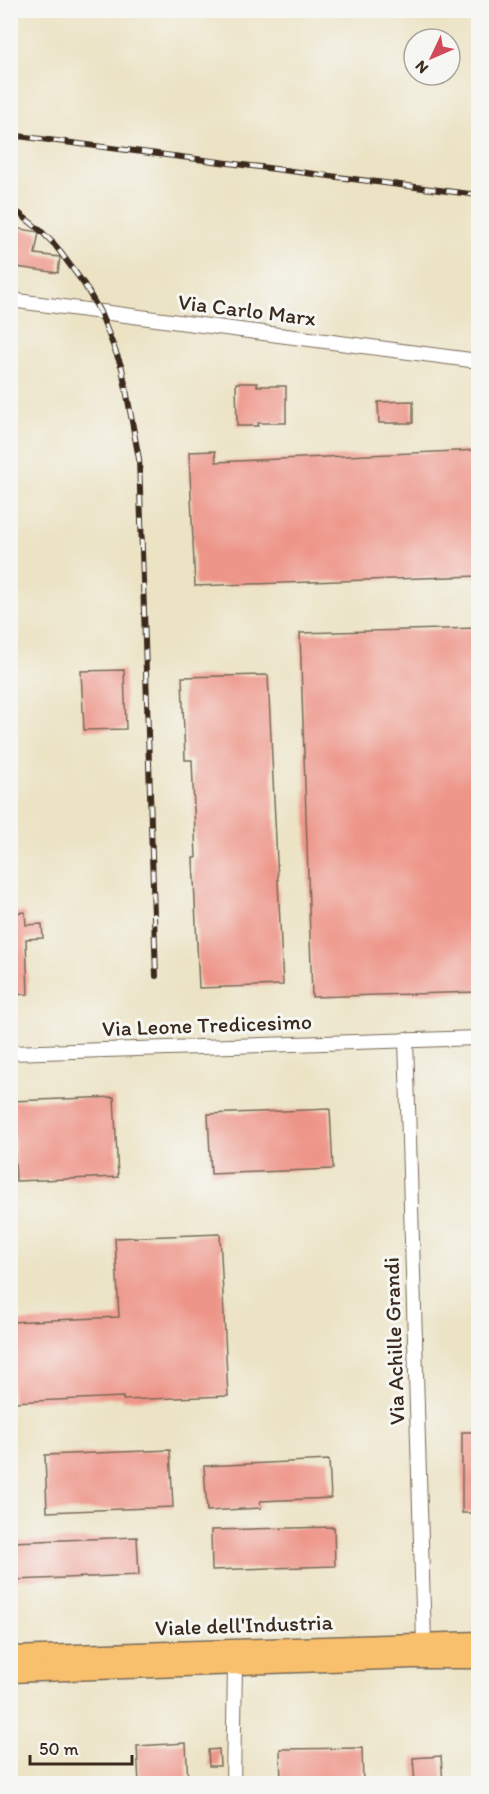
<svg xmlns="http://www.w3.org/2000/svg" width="489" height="1794" viewBox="0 0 489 1794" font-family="Itim,sans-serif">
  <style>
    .building { fill: #ee9589 }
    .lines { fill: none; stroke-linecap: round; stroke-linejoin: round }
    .minor-casing { stroke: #796b58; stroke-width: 16 }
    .major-casing { stroke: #796b58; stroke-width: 21 }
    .minor { stroke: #fff; stroke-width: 14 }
    .major { stroke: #f8bf6c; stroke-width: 18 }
    .rail-casing { stroke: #3b2a1e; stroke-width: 6 }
    .rail { stroke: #f6f6f2; stroke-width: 4; stroke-dasharray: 11; stroke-linecap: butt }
    .labels { text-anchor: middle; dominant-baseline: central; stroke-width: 6; stroke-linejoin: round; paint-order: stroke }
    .street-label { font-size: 22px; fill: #3b2a1e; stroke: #f6f6f2 }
  </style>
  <rect width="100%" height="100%" fill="#f6f6f2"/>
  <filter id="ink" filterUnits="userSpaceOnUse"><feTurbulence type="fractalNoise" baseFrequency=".0167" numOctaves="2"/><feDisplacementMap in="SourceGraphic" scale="12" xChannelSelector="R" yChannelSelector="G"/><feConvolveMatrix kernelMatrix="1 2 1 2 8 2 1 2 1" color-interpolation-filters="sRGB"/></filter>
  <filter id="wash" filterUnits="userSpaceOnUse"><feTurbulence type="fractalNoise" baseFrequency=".008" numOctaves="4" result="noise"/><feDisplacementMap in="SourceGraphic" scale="24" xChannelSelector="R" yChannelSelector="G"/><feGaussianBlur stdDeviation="1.35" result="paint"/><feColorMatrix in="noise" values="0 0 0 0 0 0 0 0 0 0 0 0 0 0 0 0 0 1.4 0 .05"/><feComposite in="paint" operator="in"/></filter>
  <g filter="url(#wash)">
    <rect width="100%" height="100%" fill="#ece3c5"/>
    <g id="blocks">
      <g class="building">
        <polygon points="15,228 39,232 35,254 60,257 58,273 10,266"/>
        <polygon points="236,383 257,383 257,386 286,386 286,423 258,423 258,426 237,426"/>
        <polygon points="413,401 413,423 379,423 378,402"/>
        <polygon points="478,450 478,576 195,586 189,452 215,451 216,462"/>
        <polygon points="478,628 478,992 312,997 300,633"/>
        <polygon points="124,670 126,729 84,730 81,671"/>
        <polygon points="268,675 283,985 199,988 193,858 196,858 192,760 185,760 182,677"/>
        <polygon points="25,912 26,925 42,924 43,938 26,939 28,994 10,995 10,913"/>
        <polygon points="114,1097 118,1177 16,1181 12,1101"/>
        <polygon points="330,1109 333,1169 211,1174 208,1114"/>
        <polygon points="220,1234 228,1396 123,1400 123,1397 12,1402 10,1322 119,1317 115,1238"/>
        <rect x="462" y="1432" width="16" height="81"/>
        <polygon points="170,1450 173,1507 47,1512 45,1455"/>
        <polygon points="329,1460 331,1498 260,1501 261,1508 207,1511 204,1466"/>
        <polygon points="334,1527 335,1566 212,1570 211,1530"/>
        <polygon points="137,1537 139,1575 15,1580 13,1542"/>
        <polygon points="186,1743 188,1784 139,1784 137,1746"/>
        <polygon points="362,1748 363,1784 281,1784 280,1749"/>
        <polygon points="219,1749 220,1766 209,1766 208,1750"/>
        <polygon points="441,1756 443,1784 415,1784 413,1758"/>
      </g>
    </g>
  </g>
  <g filter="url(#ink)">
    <use href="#blocks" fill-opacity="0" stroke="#796b58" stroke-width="1.5"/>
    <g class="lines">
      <defs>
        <g id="minor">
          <polyline points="10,300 478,361"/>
          <polyline points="406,1039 424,1642"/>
          <polyline points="10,1053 478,1038"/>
          <polyline points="233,1784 235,1666"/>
        </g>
        <g id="major">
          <polyline points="10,1656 478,1641"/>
          <polyline points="10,1673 414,1659 478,1659"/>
        </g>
      </defs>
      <use href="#minor" class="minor-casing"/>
      <use href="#major" class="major-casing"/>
      <use href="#minor" class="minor"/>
      <use href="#major" class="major"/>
      <defs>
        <g id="rail">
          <polyline points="10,135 478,195"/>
          <polyline points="10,206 40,230 55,245 84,284 100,312 122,368 139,459 156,976"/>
        </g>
      </defs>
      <use href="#rail" class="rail-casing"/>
      <use href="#rail" class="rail"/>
    </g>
  </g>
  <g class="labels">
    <g class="street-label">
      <text transform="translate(247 310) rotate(7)">Via Carlo Marx</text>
      <text transform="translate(207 1025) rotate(-2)">Via Leone Tredicesimo</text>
      <text transform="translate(394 1341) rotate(-92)">Via Achille Grandi</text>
      <text transform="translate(244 1625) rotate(-2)">Viale dell'Industria</text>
    </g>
  </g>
  <rect width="489" height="1794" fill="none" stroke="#f6f6f2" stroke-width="36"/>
  <g transform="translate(432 57) rotate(226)"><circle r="28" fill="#f6f6f2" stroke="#aba49d" stroke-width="1.5"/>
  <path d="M0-4.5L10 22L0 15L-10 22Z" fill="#d1495b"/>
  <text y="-9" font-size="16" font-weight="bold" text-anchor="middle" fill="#3b2a1e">N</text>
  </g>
  <path d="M30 1755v9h102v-9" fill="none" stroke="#3b2a1e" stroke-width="3"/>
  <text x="39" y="1755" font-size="18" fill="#3b2a1e" stroke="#f6f6f2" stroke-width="4.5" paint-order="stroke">50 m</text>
</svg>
